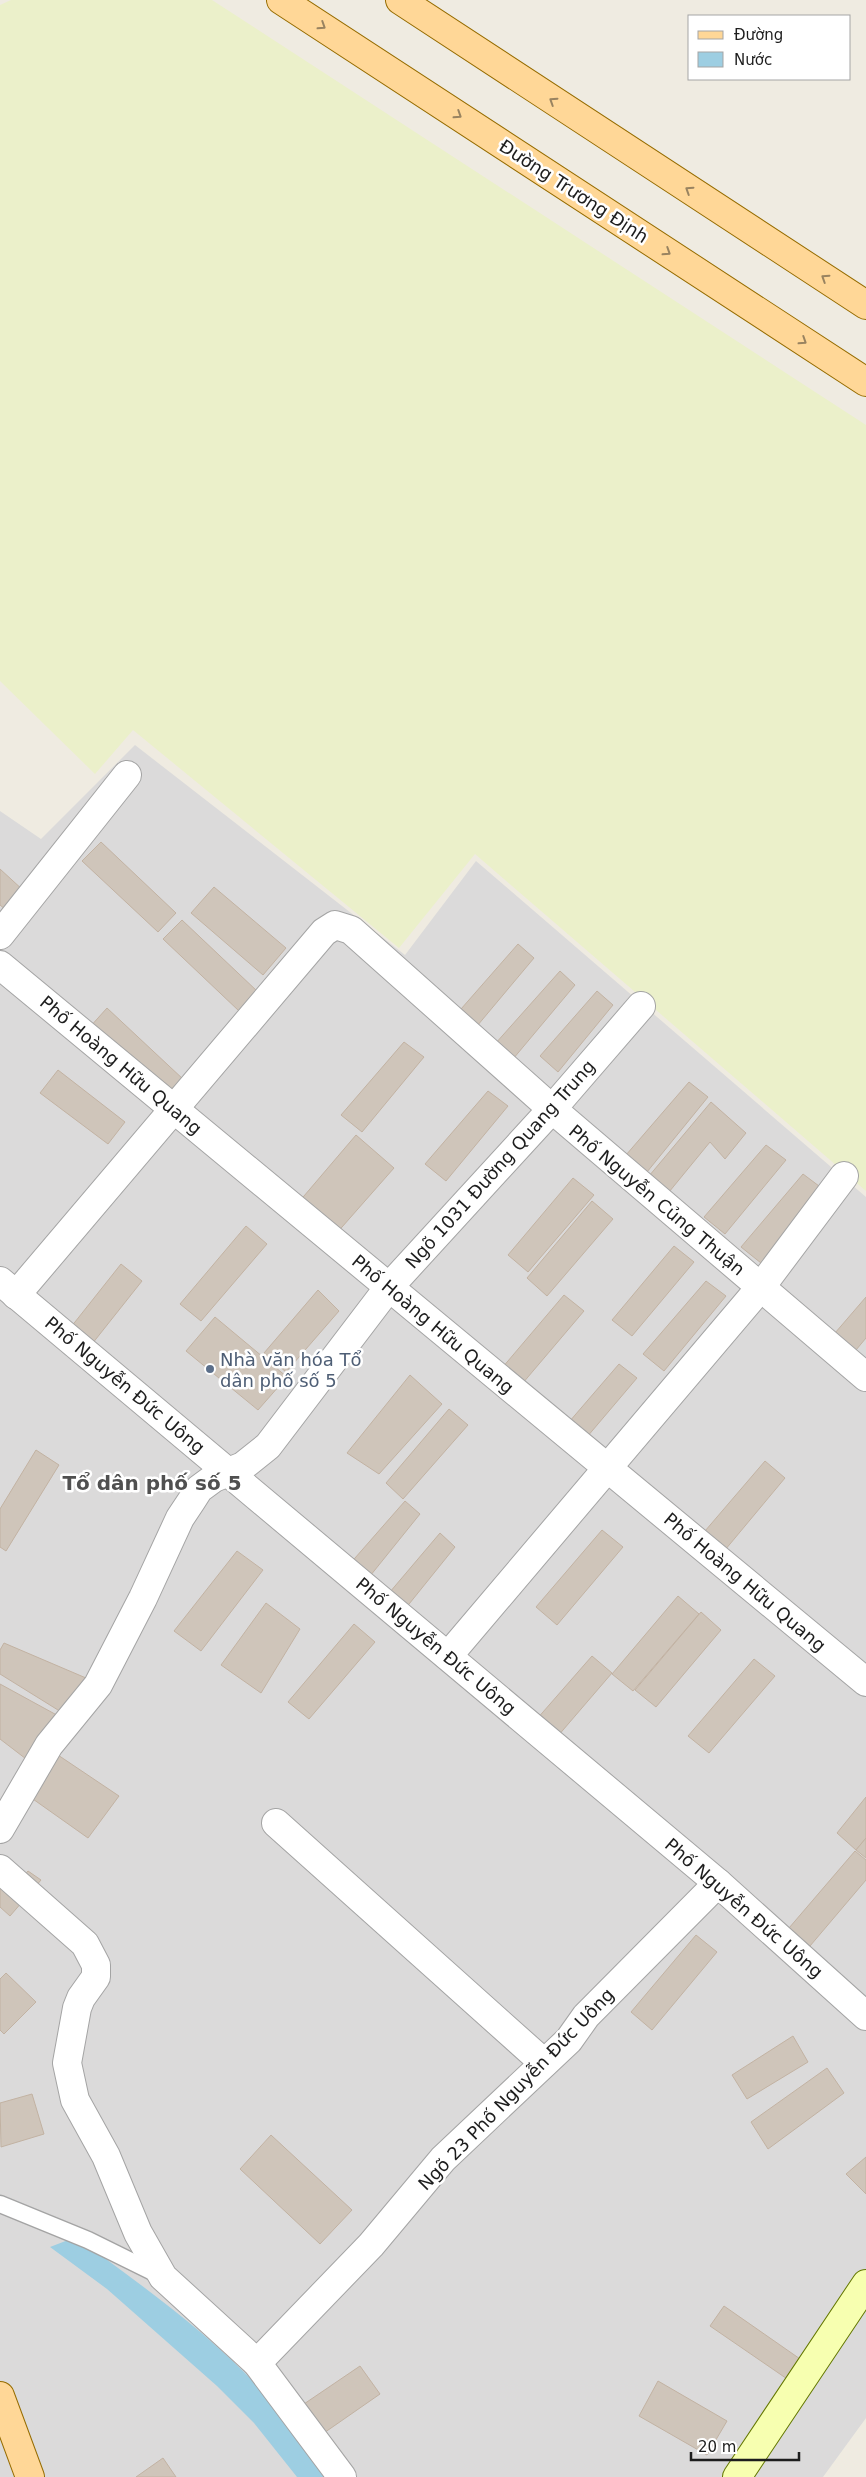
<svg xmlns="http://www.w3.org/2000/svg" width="866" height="2477" viewBox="0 0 866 2477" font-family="'DejaVu Sans',sans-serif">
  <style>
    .residential { fill: #dbdada }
    .farmland { fill: #ebf0ca }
    .water { fill: #9dcee2 }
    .building { fill: #cfc5ba; stroke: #c2b2a2 }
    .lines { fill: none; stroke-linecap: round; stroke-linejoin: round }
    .lane-casing { stroke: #a4a4a4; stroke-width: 19 }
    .street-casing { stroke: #a4a4a4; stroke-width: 30 }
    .secondary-casing { stroke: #647800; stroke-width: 30 }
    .primary-casing { stroke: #966c00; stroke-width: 30 }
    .lane { stroke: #fff; stroke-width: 16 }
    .street { stroke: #fff; stroke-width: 28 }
    .secondary { stroke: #f7ffb0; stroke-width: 28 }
    .primary { stroke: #ffd797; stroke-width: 28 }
    .oneway { stroke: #998360 }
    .service-dot { fill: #5c6f8a; stroke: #fff; stroke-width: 2 }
    .labels { text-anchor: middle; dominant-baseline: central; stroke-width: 5; stroke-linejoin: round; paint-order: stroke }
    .street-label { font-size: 18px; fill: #1d1d1d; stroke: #fff }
    .service-label { font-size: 18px; fill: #4e5e75; stroke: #fff; text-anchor: start }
    .quarter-label { font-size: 20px; font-weight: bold; fill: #505050; stroke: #fff }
  </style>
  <rect width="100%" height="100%" fill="#efebe1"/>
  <polygon class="residential" points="135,745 405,955 476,861 866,1197 866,2418 823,2477 0,2477 0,811 41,839"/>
  <polygon class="farmland" points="11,0 212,0 866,425 866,1191 475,854 399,948 133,730 95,774 0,681 0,5"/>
  <path class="water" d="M76,2237C144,2287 212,2335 268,2397C290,2421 307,2451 326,2477H297L254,2423L217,2386L107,2289L50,2247Z"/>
  <g class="building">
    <polygon points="101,842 176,913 158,932 82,861"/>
    <polygon points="0,869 24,891 6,910 0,905"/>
    <polygon points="214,887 286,948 263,975 191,913"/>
    <polygon points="182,920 257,991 239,1011 163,939"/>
    <polygon points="518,944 534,958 472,1032 454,1017"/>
    <polygon points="560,971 575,985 513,1059 495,1044"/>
    <polygon points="597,991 613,1005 558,1072 540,1056"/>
    <polygon points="107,1008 184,1080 165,1099 89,1028"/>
    <polygon points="404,1042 424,1057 362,1132 341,1115"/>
    <polygon points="58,1070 125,1122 108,1144 40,1093"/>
    <polygon points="689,1082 708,1097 647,1172 626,1155"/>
    <polygon points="488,1091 508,1106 446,1181 425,1164"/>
    <polygon points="711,1102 746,1133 725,1159 710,1142 669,1192 649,1176"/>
    <polygon points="356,1135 394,1168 335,1235 298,1203"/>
    <polygon points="766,1145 786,1160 725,1234 704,1217"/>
    <polygon points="803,1174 823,1189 761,1263 741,1247"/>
    <polygon points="573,1178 594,1195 528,1272 508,1255"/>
    <polygon points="592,1201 613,1219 547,1296 527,1278"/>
    <polygon points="246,1226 267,1244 201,1321 180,1304"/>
    <polygon points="674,1246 694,1262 632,1336 612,1320"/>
    <polygon points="121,1264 142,1281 92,1344 71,1327"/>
    <polygon points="706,1281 726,1296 664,1371 643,1354"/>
    <polygon points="318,1290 339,1311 286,1372 264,1353"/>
    <polygon points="564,1295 584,1311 522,1384 502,1368"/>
    <polygon points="866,1297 866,1338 856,1350 835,1333"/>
    <polygon points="215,1317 287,1377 258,1410 186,1351"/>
    <polygon points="619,1364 637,1378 581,1444 563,1429"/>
    <polygon points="410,1375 442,1404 379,1474 347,1453"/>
    <polygon points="449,1409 468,1425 403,1499 386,1483"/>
    <polygon points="36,1450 59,1465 6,1551 0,1547 0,1509"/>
    <polygon points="765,1461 785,1478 720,1556 699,1538"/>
    <polygon points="405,1501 420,1514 366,1581 348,1566"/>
    <polygon points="602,1530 623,1547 557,1625 536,1607"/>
    <polygon points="440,1533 455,1547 401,1614 384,1599"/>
    <polygon points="237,1551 263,1570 201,1651 174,1631"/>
    <polygon points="678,1596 699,1614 633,1691 612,1674"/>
    <polygon points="266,1603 300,1629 261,1693 221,1665"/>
    <polygon points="701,1612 721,1630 656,1707 635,1690"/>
    <polygon points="354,1624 375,1642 309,1719 288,1702"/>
    <polygon points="4,1643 86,1678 66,1715 0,1674 0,1650"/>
    <polygon points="592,1656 612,1673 557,1737 536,1720"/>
    <polygon points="754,1659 775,1676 709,1753 688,1736"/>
    <polygon points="0,1684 64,1719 30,1762 0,1739"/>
    <polygon points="49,1749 119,1796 88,1838 23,1792"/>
    <polygon points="866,1797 866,1838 856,1850 837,1833"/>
    <polygon points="866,1838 866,1858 856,1850"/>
    <polygon points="855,1851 866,1860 866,1880 810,1946 789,1928"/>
    <polygon points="0,1866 18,1882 28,1871 41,1880 10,1916 0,1907"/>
    <polygon points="696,1935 717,1952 652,2030 631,2012"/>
    <polygon points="6,1973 36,2002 4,2034 0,2030 0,1979"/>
    <polygon points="793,2036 808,2062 747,2099 732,2075"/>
    <polygon points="827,2068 844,2093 768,2149 751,2122"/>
    <polygon points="32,2094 44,2134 1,2147 0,2103"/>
    <polygon points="271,2135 352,2210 320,2244 240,2169"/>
    <polygon points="866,2157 866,2194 846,2174"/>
    <polygon points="724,2306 803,2361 793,2383 710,2326"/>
    <polygon points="360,2366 380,2394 321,2435 301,2406"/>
    <polygon points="658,2381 727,2421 707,2455 639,2416"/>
    <polygon points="163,2458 176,2477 136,2477"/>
  </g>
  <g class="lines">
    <defs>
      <polyline id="lane" points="0,2204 88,2240 161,2276"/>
      <g id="street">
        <polyline points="0,935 127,775"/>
        <polyline points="0,965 866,1682"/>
        <polyline points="0,1281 718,1883 866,2016"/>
        <polyline points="16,1295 324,932 335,925 351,930 552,1109 866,1377"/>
        <polyline points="448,1656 760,1288 844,1176"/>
        <polyline points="276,1823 544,2063"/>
        <polyline points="0,1829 49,1745 98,1685 143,1598 180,1518 192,1500 199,1489 214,1478 243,1466 268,1446 389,1287 552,1109 641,1006"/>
        <polyline points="0,1869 85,1944 96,1965 96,1977 81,1998 77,2008 67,2063 75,2100 106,2156 138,2233 163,2277 257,2363 342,2477"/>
        <polyline points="257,2363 371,2245 443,2159 569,2040 586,2016 718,1883"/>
      </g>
      <polyline id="secondary" points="737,2477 866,2284"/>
      <g id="primary">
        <polyline points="281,0 866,382"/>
        <polyline points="400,0 866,305"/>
        <polyline points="0,2396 30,2477"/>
      </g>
    </defs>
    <use href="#lane" class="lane-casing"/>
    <use href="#street" class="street-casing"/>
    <use href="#secondary" class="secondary-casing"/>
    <use href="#primary" class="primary-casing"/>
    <use href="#lane" class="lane"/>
    <use href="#street" class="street"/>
    <use href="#secondary" class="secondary"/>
    <use href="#primary" class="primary"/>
  </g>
  <defs><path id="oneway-chevron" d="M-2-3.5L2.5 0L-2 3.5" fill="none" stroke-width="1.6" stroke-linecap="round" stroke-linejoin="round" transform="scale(1.25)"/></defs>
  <g class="oneway">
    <use href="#oneway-chevron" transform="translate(322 26) rotate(33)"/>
    <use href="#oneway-chevron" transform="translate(553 101) rotate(-147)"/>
    <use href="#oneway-chevron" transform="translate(458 115) rotate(33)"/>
    <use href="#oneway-chevron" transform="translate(689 190) rotate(-147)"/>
    <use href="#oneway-chevron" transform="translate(667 252) rotate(33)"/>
    <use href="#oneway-chevron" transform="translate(825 278) rotate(-147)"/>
    <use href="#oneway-chevron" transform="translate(803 341) rotate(33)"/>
  </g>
  <circle class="service-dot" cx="210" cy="1369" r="5"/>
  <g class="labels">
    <g class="street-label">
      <text transform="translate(574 191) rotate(33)">Đường Trương Định</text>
      <text transform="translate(121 1065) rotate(40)">Phố Hoàng Hữu Quang</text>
      <text transform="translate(500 1164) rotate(-48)">Ngõ 1031 Đường Quang Trung</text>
      <text transform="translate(657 1200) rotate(40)">Phố Nguyễn Củng Thuận</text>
      <text transform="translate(433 1324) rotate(40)">Phố Hoàng Hữu Quang</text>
      <text transform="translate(125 1385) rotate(40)">Phố Nguyễn Đức Uông</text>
      <text transform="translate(745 1582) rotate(40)">Phố Hoàng Hữu Quang</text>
      <text transform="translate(436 1646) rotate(40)">Phố Nguyễn Đức Uông</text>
      <text transform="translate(744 1908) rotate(41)">Phố Nguyễn Đức Uông</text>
      <text transform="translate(516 2089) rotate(-46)">Ngõ 23 Phố Nguyễn Đức Uông</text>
    </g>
    <g class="service-label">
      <text x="220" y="1359">Nhà văn hóa Tổ<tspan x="220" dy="21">dân phố số 5</tspan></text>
    </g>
    <g class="quarter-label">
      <text x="152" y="1483">Tổ dân phố số 5</text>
    </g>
  </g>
  <rect x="688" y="15" width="162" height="65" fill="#ffffff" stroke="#a5a5a5"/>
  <rect x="698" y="31" width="25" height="8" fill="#ffd797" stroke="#a5a5a5"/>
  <text x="734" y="40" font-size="15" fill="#1d1d1d">Đường</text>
  <rect x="698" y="52" width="25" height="15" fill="#9dcee2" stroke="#a5a5a5"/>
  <text x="734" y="65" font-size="15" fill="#1d1d1d">Nước</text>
  <path d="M691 2452v8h108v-8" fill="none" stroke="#1d1d1d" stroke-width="2.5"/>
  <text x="698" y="2452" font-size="15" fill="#1d1d1d" stroke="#ffffff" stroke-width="4" paint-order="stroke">20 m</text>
</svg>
